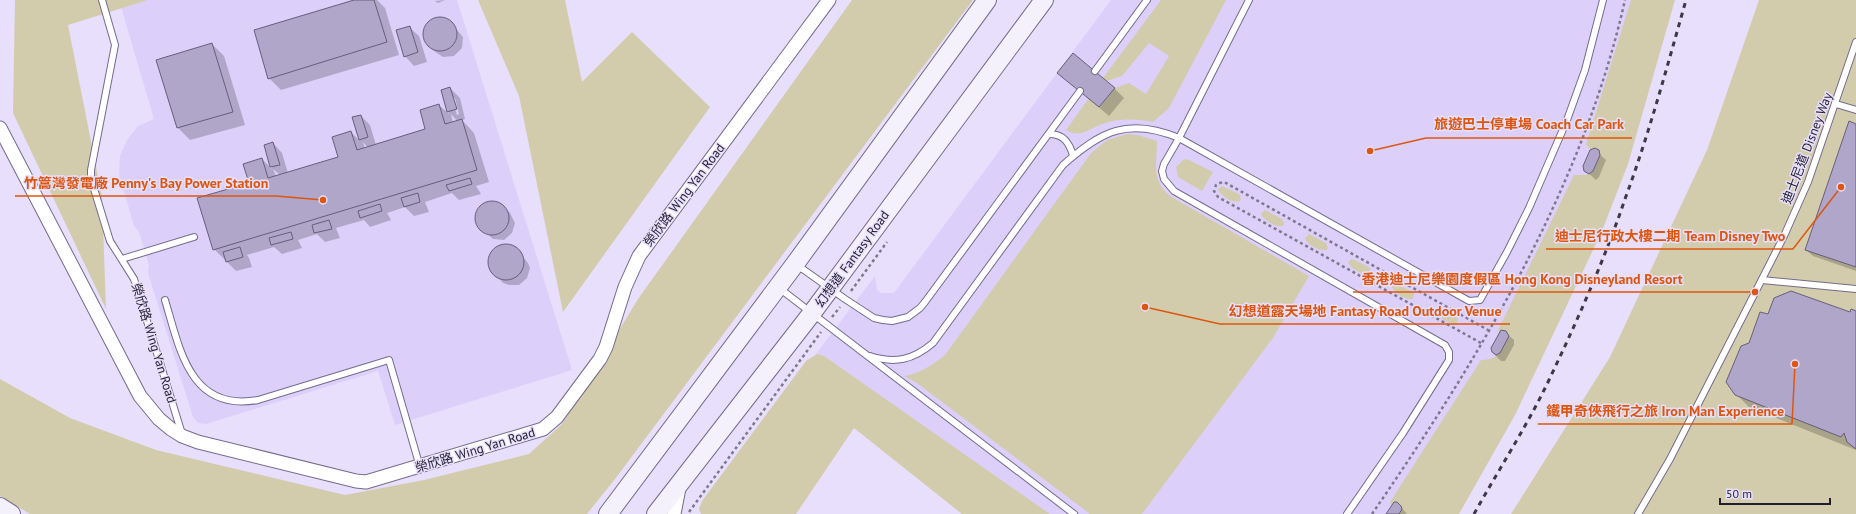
<svg xmlns="http://www.w3.org/2000/svg" width="1856" height="514" viewBox="0 0 1856 514" font-family="'PT Sans','Noto Sans TC',sans-serif">
  <style>
    .built { fill: #dcd0fb }
    .green { fill: #d3ccac }
    .shadow { fill: #0003; fill-rule: evenodd }
    .building { fill: #b0a6c9; stroke: #675e7d }
    .lines { fill: none; stroke-linecap: round; stroke-linejoin: round }
    .lane-casing { stroke: #756b8b; stroke-width: 8 }
    .street-casing { stroke: #756b8b; stroke-width: 15 }
    .secondary-casing { stroke: #756b8b; stroke-width: 20 }
    .path { stroke: #7d788c; stroke-width: 2.5; stroke-dasharray: 3 3; stroke-linecap: butt }
    .lane { stroke: #fff; stroke-width: 6 }
    .street { stroke: #fff; stroke-width: 13 }
    .secondary { stroke: #f4f0fc; stroke-width: 18 }
    .rail { stroke: #3c3847; stroke-width: 3; stroke-dasharray: 5 5; stroke-linecap: butt }
    .labels { text-anchor: middle; dominant-baseline: central; stroke-width: 3; stroke-linejoin: round; paint-order: stroke }
    .street-label { font-size: 13px; fill: #221f2c; stroke: #e7dffc }
    .leader { fill: none; stroke: #de560e; stroke-width: 1.5 }
    .callout-dot { fill: #de560e; stroke: #e7dffc; stroke-width: 1.5 }
    .callout-label { font-size: 14px; text-anchor: middle; font-weight: bold; fill: #de560e; stroke: #e7dffc; stroke-width: 3; stroke-linejoin: round; paint-order: stroke }
  </style>
  <rect width="100%" height="100%" fill="#e7dffc"/>
  <g class="built">
    <polygon points="119,0 457,0 572,370 395,425 378,371 206,424 198,423 193,417 148,273 149,265 139,232 134,226 119,174 120,156 127,140 138,126 154,119"/>
    <polygon points="1111,0 1663,0 1638,100 1419,514 1033,514 807,366 875,276 877,290 881,293 894,293"/>
  </g>
  <g class="green">
    <polygon points="15,0 148,0 68,25 102,197 106,309 13,113"/>
    <polygon points="478,0 565,0 582,82 632,32 710,107 563,312 519,96"/>
    <polygon points="852,0 973,0 615,479 587,514 30,514 0,496 0,379 70,418 156,450 345,495 424,480 529,454 562,424 638,299"/>
    <path d="M1161,0H1226L1169,108L1153,122C1137,119 1119,118 1103,124C1089,128 1081,139 1066,130L1089,98L1100,107L1115,88L1129,83L1146,94L1169,56L1149,43L1122,76L1107,81L1103,78Z"/>
    <path d="M1631,0H1675L1628,164L1602,231L1515,415L1459,514H1394L1390,502L1481,360C1501,360 1506,347 1498,330L1574,175H1586L1593,165L1594,154L1586,144Z"/>
    <polygon points="1759,0 1856,0 1856,514 1511,514 1610,357 1707,150"/>
    <path d="M1127,134L1138,135L1157,141C1157,163 1151,181 1170,196L1309,276L1273,338L1142,514H1090L917,383L904,376C921,373 932,365 945,355L1091,153L1107,140Z"/>
    <polygon points="1187,159 1213,172 1202,191 1178,177 1176,167 1183,160"/>
    <path d="M1222,186L1239,194L1241,199L1240,201C1233,204 1220,196 1218,189Z"/>
    <path d="M1265,210L1282,219L1284,223L1283,226C1277,228 1263,220 1261,214Z"/>
    <path d="M1309,234L1326,243L1328,248L1327,250C1320,252 1306,244 1305,238Z"/>
    <path d="M1352,259L1369,267L1371,272L1370,274C1364,276 1350,269 1348,262Z"/>
    <path d="M1395,283L1413,292L1414,294L1413,299C1407,301 1393,293 1392,286Z"/>
    <path d="M1439,307L1456,316L1458,318L1457,323C1450,325 1437,317 1435,311Z"/>
    <polygon points="817,354 824,356 1050,514 962,514 854,428 796,514 701,514 699,509 702,501 806,361"/>
  </g>
  <g class="shadow">
    <polygon points="357,0 377,0 385,8 399,55 281,90 269,78"/>
    <polygon points="433,0 435,1 445,0 438,3"/>
    <polygon points="440,18 449,21 463,37 462,48 454,56 443,57 434,51 425,40 425,30 427,25 435,19"/>
    <polygon points="409,27 419,36 427,62 414,66 405,56"/>
    <polygon points="212,44 224,56 245,125 190,140 178,128"/>
    <polygon points="1058,73 1114,88 1124,98 1109,116"/>
    <path d="M450,88L460,98L465,119L462,120L474,133L489,182L476,186L481,194L459,200L452,193L425,202L429,212L414,216L405,207L387,213L391,220L370,227L364,220L336,228L340,238L325,242L317,234L298,240L302,248L282,254L274,247L247,255L249,258L252,267L236,271L214,249L250,184L262,159L272,169L265,146L273,143L282,153L288,173L339,157L351,132L360,141L353,118L361,116L370,125L376,145L427,130L439,105L449,114L442,91ZM452,98H455L459,114L457,115ZM451,114L458,122L453,123ZM363,142L368,148L365,149ZM273,169L280,175L276,176Z"/>
    <polygon points="1856,125 1856,271 1813,256 1806,250"/>
    <polygon points="1594,149 1606,160 1599,177 1596,180 1585,170"/>
    <polygon points="489,202 499,203 503,206 510,213 515,223 512,233 504,240 493,239 478,226 476,221 477,211 484,204"/>
    <polygon points="509,246 514,248 521,255 528,263 530,268 527,278 519,285 509,285 503,283 490,267 491,256 498,248"/>
    <polygon points="1856,312 1856,450 1749,407 1736,394 1750,344 1768,316"/>
    <polygon points="1507,334 1514,340 1514,345 1505,361 1501,361 1494,354 1492,348"/>
    <polygon points="1401,507 1407,514 1387,514"/>
  </g>
  <g class="building">
    <polygon points="354,0 374,0 387,42 268,79 254,30"/>
    <circle cx="440" cy="34" r="17"/>
    <polygon points="410,26 418,52 404,57 396,30"/>
    <polygon points="212,43 233,112 177,128 156,60"/>
    <polygon points="1073,53 1115,88 1099,107 1057,73"/>
    <polygon points="450,87 457,109 447,112 441,90"/>
    <polygon points="439,104 445,124 462,119 477,170 213,250 197,198 249,183 243,164 262,158 268,178 338,157 332,137 351,131 357,150 425,129 420,110"/>
    <polygon points="361,115 368,137 359,140 352,117"/>
    <polygon points="1849,121 1856,124 1856,267 1805,250"/>
    <polygon points="273,142 280,165 270,167 264,145"/>
    <polygon points="1595,148 1599,150 1600,155 1593,171 1589,174 1584,171 1583,166 1590,150"/>
    <polygon points="470,178 472,184 449,191 446,185"/>
    <polygon points="418,193 420,202 404,207 401,198"/>
    <circle cx="492" cy="218" r="17"/>
    <polygon points="380,204 382,211 360,218 358,211"/>
    <polygon points="329,220 332,229 314,233 312,225"/>
    <polygon points="291,232 293,239 271,245 269,238"/>
    <circle cx="506" cy="262" r="18"/>
    <polygon points="240,247 243,257 226,262 223,252"/>
    <polygon points="1791,291 1850,312 1851,309 1856,311 1856,449 1847,442 1844,433 1841,437 1735,395 1726,382 1741,346 1749,343 1760,312 1768,314 1774,298"/>
    <polygon points="1501,330 1506,331 1509,336 1500,353 1496,355 1492,352 1491,348"/>
    <polygon points="1394,502 1397,502 1401,506 1402,509 1399,514 1386,514"/>
  </g>
  <g class="lines">
    <defs>
      <g id="lane">
        <polyline points="102,0 115,45 91,170 91,179 110,241 134,279 182,434"/>
        <polyline points="1249,0 1179,138 1164,164 1162,171 1164,179 1174,191 1445,345 1449,352 1449,360 1403,433 1347,514"/>
        <polyline points="1095,71 1147,0"/>
        <polyline points="1836,104 1856,110"/>
        <path d="M1049,134C1064,134 1069,143 1073,155"/>
        <polyline points="122,259 194,237"/>
        <polyline points="797,265 845,299 874,318 883,320 892,321 908,317 920,308 925,302 1080,91"/>
        <polyline points="1762,280 1856,289"/>
        <polyline points="779,288 1074,514"/>
        <path d="M165,300C180,350 190,412 258,400L389,360L420,467"/>
        <path d="M870,356C895,364 913,360 933,343L1063,165C1101,131 1128,117 1179,138L1469,301L1480,300L1507,252L1529,208L1567,120L1585,70L1603,0"/>
        <polyline points="1638,514 1670,459 1784,236 1808,182 1856,42"/>
      </g>
      <g id="street">
        <polyline points="0,128 140,396 159,419 171,429 182,436 198,442 356,481 366,482 543,429 557,417 600,359 606,347 625,287 639,256 829,0"/>
        <polyline points="674,514 679,488"/>
      </g>
      <g id="secondary">
        <polyline points="0,507 11,514"/>
        <polyline points="608,514 795,264 987,0"/>
        <polyline points="656,514 812,313 1044,0"/>
      </g>
    </defs>
    <use href="#lane" class="lane-casing"/>
    <use href="#street" class="street-casing"/>
    <use href="#secondary" class="secondary-casing"/>
    <g class="path">
      <polyline points="851,291 887,242"/>
      <polyline points="832,317 840,307"/>
      <polyline points="1481,343 1218,197 1214,191 1216,185 1222,182 1226,183 1488,330"/>
      <polyline points="689,512 821,332"/>
      <path d="M1372,514C1480,357 1583,187 1625,0"/>
    </g>
    <use href="#lane" class="lane"/>
    <use href="#street" class="street"/>
    <use href="#secondary" class="secondary"/>
    <path class="rail" d="M1474,514C1499,469 1527,426 1549,380C1577,321 1604,261 1625,199C1649,134 1667,67 1686,0"/>
  </g>
  <g class="labels">
    <g class="street-label">
      <text transform="translate(1807 148) rotate(-69)">迪士尼道 Disney Way</text>
      <text transform="translate(684 195) rotate(-53)">榮欣路 Wing Yan Road</text>
      <text transform="translate(852 259) rotate(-54)">幻想道 Fantasy Road</text>
      <text transform="translate(154 343) rotate(73)">榮欣路 Wing Yan Road</text>
      <text transform="translate(475 450) rotate(-17)">榮欣路 Wing Yan Road</text>
    </g>
  </g>
  <path class="leader" d="M1370 151L1426 138H1632M323 200L276 196H15M1841 187L1793 249H1546M1755 292L1691 292H1353M1145 307L1220 324H1510M1795 364L1792 424H1538"/>
  <g class="callout-dot">
    <circle cx="1370" cy="151" r="4"/>
    <circle cx="323" cy="200" r="4"/>
    <circle cx="1841" cy="187" r="4"/>
    <circle cx="1755" cy="292" r="4"/>
    <circle cx="1145" cy="307" r="4"/>
    <circle cx="1795" cy="364" r="4"/>
  </g>
  <g class="callout-label">
    <text x="1529" y="129">旅遊巴士停車場 Coach Car Park</text>
    <text x="146" y="188">竹篙灣發電廠 Penny's Bay Power Station</text>
    <text x="1670" y="241">迪士尼行政大樓二期 Team Disney Two</text>
    <text x="1522" y="284">香港迪士尼樂園度假區 Hong Kong Disneyland Resort</text>
    <text x="1365" y="316">幻想道露天場地 Fantasy Road Outdoor Venue</text>
    <text x="1665" y="416">鐵甲奇俠飛行之旅 Iron Man Experience</text>
  </g>
  <path d="M1720 498v6h110v-6" fill="none" stroke="#221f2c" stroke-width="2"/>
  <text x="1726" y="498" font-size="12" fill="#221f2c" stroke="#e7dffc" stroke-width="3" paint-order="stroke">50 m</text>
</svg>
